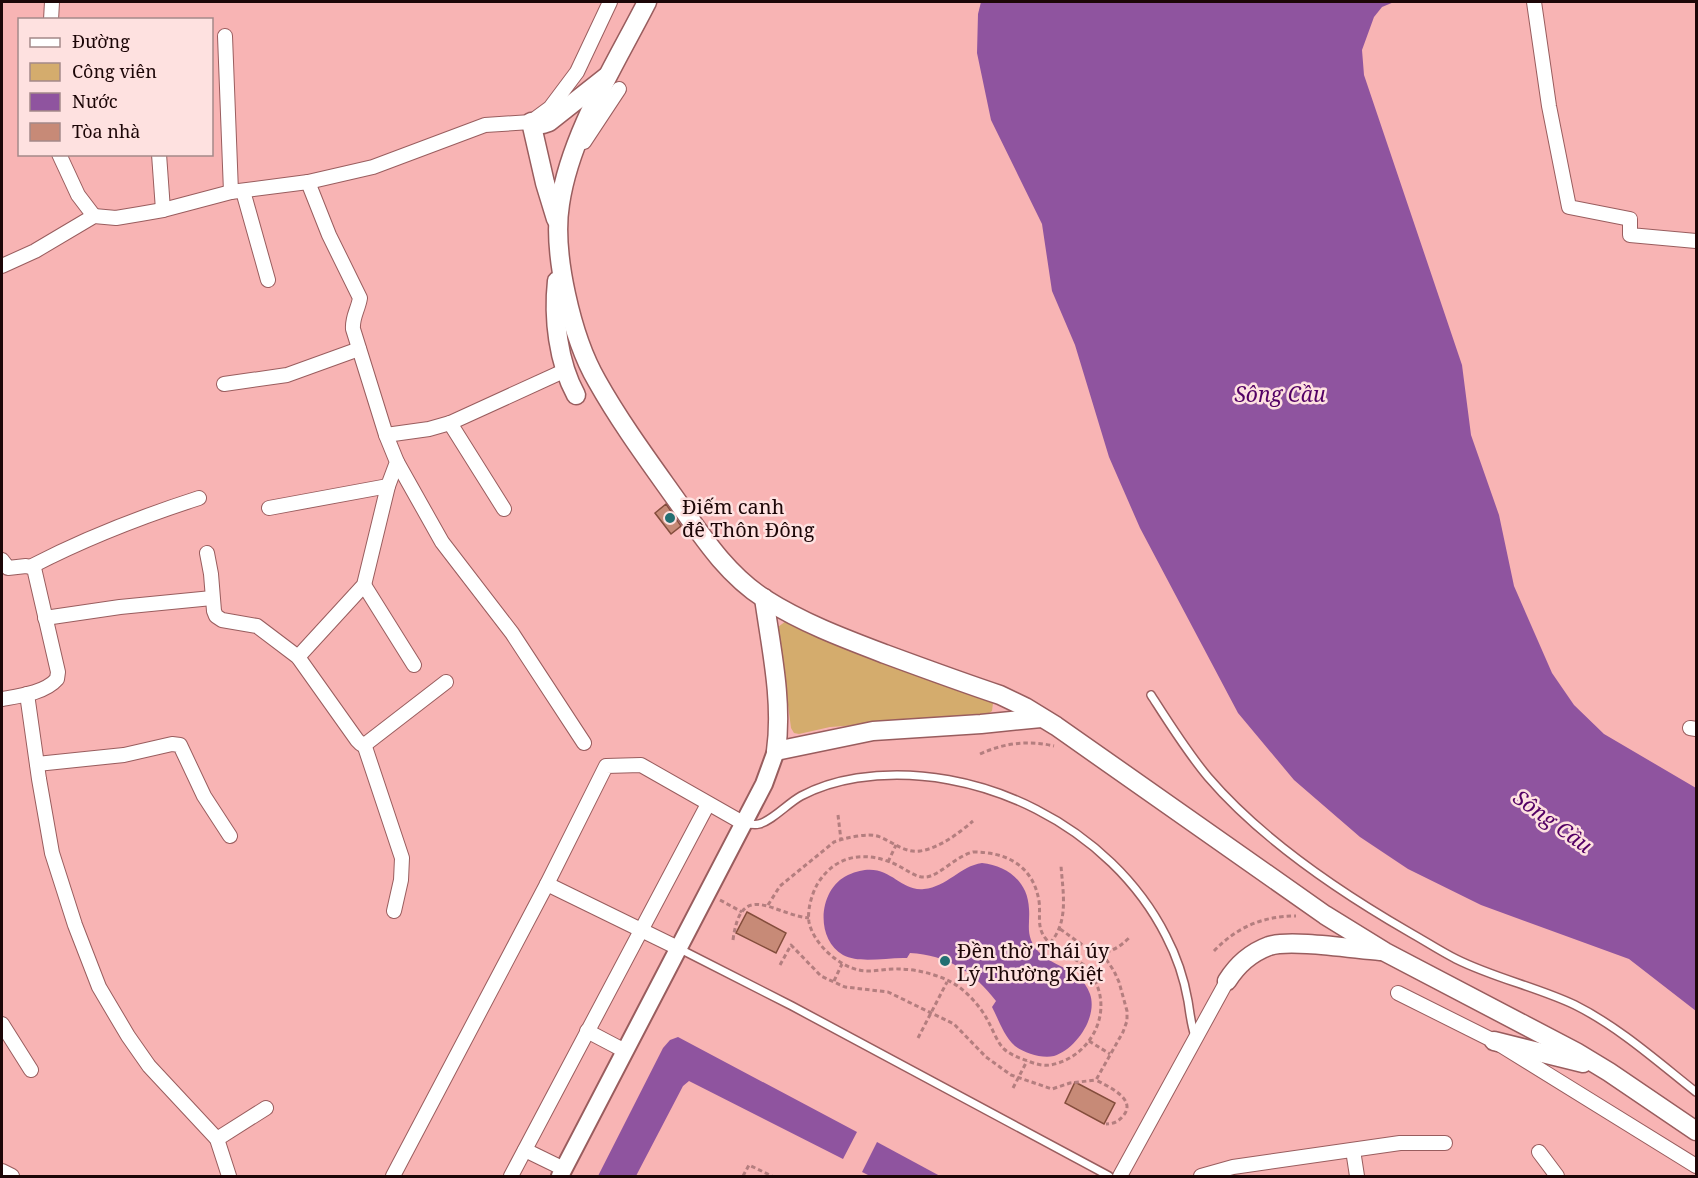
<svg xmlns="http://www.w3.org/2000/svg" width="1698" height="1178" viewBox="0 0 1698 1178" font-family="'Noto Serif',serif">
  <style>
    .green { fill: #d4ac6d }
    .water { fill: #8f549f }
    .building { fill: #c78a77; stroke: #844d3c; stroke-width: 1.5 }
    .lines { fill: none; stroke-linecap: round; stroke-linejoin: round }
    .service-casing { stroke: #995d5e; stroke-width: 10 }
    .minor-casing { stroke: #995d5e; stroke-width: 16 }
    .tertiary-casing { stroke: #995d5e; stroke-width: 20 }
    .secondary-casing { stroke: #995d5e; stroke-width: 21 }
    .path { stroke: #b47e7f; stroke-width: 3; stroke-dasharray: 4.5 3; stroke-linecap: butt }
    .service { stroke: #fff; stroke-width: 7 }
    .minor { stroke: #fff; stroke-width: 14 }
    .tertiary { stroke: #fff; stroke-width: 16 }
    .secondary { stroke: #fff; stroke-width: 18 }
    .poi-dot { fill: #236f72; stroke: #fee1e0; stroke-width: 2 }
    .labels { text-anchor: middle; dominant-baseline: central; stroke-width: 5; stroke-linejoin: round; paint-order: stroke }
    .poi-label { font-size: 20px; fill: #1c0607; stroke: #fee1e0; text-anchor: start }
    .water-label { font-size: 21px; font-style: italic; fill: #530065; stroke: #fee1e0 }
  </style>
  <rect width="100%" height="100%" fill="#f8b4b4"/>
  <polygon class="green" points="786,621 850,651 993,703 992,711 985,716 830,727 799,734 794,733 791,728 778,627"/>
  <g class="water">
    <polygon points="981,2 1394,2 1382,7 1374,17 1362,50 1364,75 1462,365 1471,435 1499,515 1514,586 1552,673 1574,705 1604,734 1696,788 1696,1011 1629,959 1481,905 1408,869 1360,837 1294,780 1238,713 1140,528 1109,457 1075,345 1052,291 1042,224 991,120 977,53 978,14"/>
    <path d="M982,863C1007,866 1028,881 1029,909C1030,919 1027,930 1031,940C1042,968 1080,964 1090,994C1098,1017 1076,1049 1054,1056C1042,1059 1024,1053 1015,1046C1003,1035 999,1020 992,1007L996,1001C974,972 947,955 910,953L907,958C888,957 860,964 843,955C814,938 819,888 848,875C889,857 896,892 924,889C947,887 960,866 982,863Z"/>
    <polygon points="678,1037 857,1132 843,1159 689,1081 683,1086 636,1176 598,1176 663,1048 670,1040"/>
    <polygon points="877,1142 940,1176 870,1176 862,1172"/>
  </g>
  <g class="building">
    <polygon points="666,504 681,526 671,534 655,513"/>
    <polygon points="747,912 786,933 776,953 736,933"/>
    <polygon points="1075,1082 1115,1103 1104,1124 1065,1103"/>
  </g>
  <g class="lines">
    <defs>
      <g id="service">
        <path d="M1151,695C1169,723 1187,752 1208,777C1262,840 1338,891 1409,932C1425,941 1440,951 1456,959C1494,978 1537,987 1575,1005C1619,1027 1658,1062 1696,1092"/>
        <path d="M745,823C749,824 755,825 759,824C772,821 788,803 801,796C818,787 838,781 857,778C978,760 1111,827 1166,936C1177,957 1184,978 1188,1001C1190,1013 1191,1025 1195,1036"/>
        <polyline points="678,948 792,1006 1109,1176"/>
      </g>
      <g id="minor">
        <polyline points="1534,2 1549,106 1569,207 1630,219 1630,235 1696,241"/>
        <polyline points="51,20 52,2"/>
        <polyline points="225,36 231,192"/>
        <polyline points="584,142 619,89"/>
        <polyline points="59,154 78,195 94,216"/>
        <polyline points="159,154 163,210"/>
        <polyline points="243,191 268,280"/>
        <polyline points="2,266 35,251 94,216 116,218 140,214 163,210 231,192 308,182 373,167 485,125 531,122 550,108 577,72 610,2"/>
        <polyline points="224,384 287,375 359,349"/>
        <polyline points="450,423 504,509"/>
        <polyline points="386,435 429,429 450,423 566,370"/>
        <polyline points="397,462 442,542 512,633 584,743"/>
        <polyline points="269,508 388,486"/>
        <polyline points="207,553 211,574 214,611 216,616 222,620 257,626 298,657 357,740 361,744 367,743 446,682"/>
        <path d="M2,560L8,568L26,566L34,568L58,672L57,679C45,693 19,696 2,699"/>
        <path d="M32,566C86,538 140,517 199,498"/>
        <polyline points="364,585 414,665"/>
        <polyline points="45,618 120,607 212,598"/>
        <path d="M298,657L364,585L388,486L397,462L386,435L353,329C352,317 358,310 360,298L329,235L308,182"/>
        <polyline points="27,694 39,779 52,853 75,925 99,987 128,1036 149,1066 217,1139 229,1176"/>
        <polyline points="1690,728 1696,729"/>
        <polyline points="364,744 402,858 401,880 394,911"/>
        <polyline points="37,764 124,755 172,744 180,745 204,796 230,836"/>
        <polyline points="547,884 678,948"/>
        <polyline points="1398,993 1494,1041 1696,1166"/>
        <polyline points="2,1024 31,1070"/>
        <polyline points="587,1031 625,1051"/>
        <polyline points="217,1139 266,1108"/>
        <polyline points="525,1150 564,1169"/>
        <polyline points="1353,1150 1357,1176"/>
        <polyline points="1539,1152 1557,1176"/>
        <polyline points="2,1171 12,1176"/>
        <polyline points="393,1176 547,884 606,766 641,765 743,823"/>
        <polyline points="511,1176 708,804"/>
        <polyline points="1120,1176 1227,981"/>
        <polyline points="1201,1176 1233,1167 1400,1143 1445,1143"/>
      </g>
      <polyline id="tertiary" points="560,1176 764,784 776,751"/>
      <g id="secondary">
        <path d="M647,2C616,63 570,135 560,204C552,253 572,338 597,381C620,422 648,460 675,498C702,536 726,574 765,599C803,623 843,638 885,654C923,668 961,682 1000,695L1025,707L1056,726L1325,915L1385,952L1576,1052L1609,1072L1696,1131"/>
        <polyline points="556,219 545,183 531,122 543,124 549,122 606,77"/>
        <path d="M557,281C553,318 558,362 576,395"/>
        <path d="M764,598C771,648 783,701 776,751L873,731L981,724L1041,718"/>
        <path d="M1227,981C1237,965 1250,953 1269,946C1290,939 1354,949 1380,951"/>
        <polyline points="1494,1041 1583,1063"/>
      </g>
    </defs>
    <use href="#service" class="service-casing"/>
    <use href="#minor" class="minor-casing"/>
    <use href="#tertiary" class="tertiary-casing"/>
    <use href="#secondary" class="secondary-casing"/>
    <g class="path">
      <path d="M980,754C1004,743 1028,740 1054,746"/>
      <polyline points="838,815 841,840"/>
      <path d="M973,852C1006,852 1033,865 1039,901C1041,915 1036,927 1046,939C1058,954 1078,957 1090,971C1092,974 1094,980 1096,983C1112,1018 1087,1059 1050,1065C1043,1066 1035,1064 1028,1061C1019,1058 1011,1055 1004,1049C997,1042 993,1030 988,1021C982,1009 971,996 959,987C944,976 918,969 899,969C886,968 872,973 859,970C838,966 813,943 809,922C807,910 812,893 818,883C837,853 868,851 897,865C907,870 916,878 926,877C939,876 956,856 973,852Z"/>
      <polyline points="888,862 896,845"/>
      <polyline points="720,900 742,912"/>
      <path d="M768,905L780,886L834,842C845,838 869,832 880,837C894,843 905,853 920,851C940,848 959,833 973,821"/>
      <path d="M1060,929C1087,947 1100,966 1129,938"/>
      <path d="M733,940C741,879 772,914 809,918"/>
      <path d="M1050,943C1069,922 1063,893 1061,866"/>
      <path d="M1214,951C1237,927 1263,916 1296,916"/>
      <path d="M1102,953L1114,971L1119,982L1127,1011V1021L1123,1032L1096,1080C1107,1086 1138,1099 1123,1116C1118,1122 1113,1124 1106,1124"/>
      <polyline points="780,965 791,945 821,976 845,987 888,992 954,1024 986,1057 1011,1075 1052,1089 1070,1083 1096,1080"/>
      <polyline points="834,981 842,964"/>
      <polyline points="918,1038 947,982"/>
      <polyline points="1089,1041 1110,1054"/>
      <polyline points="1013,1088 1027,1061"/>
      <polyline points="743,1176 749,1165 772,1176"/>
    </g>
    <use href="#service" class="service"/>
    <use href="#minor" class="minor"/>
    <use href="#tertiary" class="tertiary"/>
    <use href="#secondary" class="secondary"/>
  </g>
  <g class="poi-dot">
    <circle cx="670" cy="518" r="6"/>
    <circle cx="945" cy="961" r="6"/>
  </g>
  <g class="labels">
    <g class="poi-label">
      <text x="682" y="506">Điếm canh<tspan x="682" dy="23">đê Thôn Đông</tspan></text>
      <text x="957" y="950">Đền thờ Thái úy<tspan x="957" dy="23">Lý Thường Kiệt</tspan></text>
    </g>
    <g class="water-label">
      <text x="1280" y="394">Sông Cầu</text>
      <text transform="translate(1553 821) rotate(36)">Sông Cầu</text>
    </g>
  </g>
  <rect width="1698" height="1178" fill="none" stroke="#1c0607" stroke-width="6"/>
  <rect x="18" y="18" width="195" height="138" fill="#fee1e0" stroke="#a48989" stroke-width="1.5"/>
  <rect x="30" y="38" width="30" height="9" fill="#ffffff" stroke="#a48989" stroke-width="1.5"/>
  <text x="72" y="48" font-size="18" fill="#1c0607">Đường</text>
  <rect x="30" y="63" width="30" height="18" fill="#d4ac6d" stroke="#a48989" stroke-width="1.5"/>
  <text x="72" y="78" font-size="18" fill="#1c0607">Công viên</text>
  <rect x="30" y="93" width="30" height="18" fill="#8f549f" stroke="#a48989" stroke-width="1.5"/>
  <text x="72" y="108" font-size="18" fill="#1c0607">Nước</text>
  <rect x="30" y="123" width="30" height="18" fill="#c78a77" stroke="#a48989" stroke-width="1.5"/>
  <text x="72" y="138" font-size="18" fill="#1c0607">Tòa nhà</text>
</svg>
